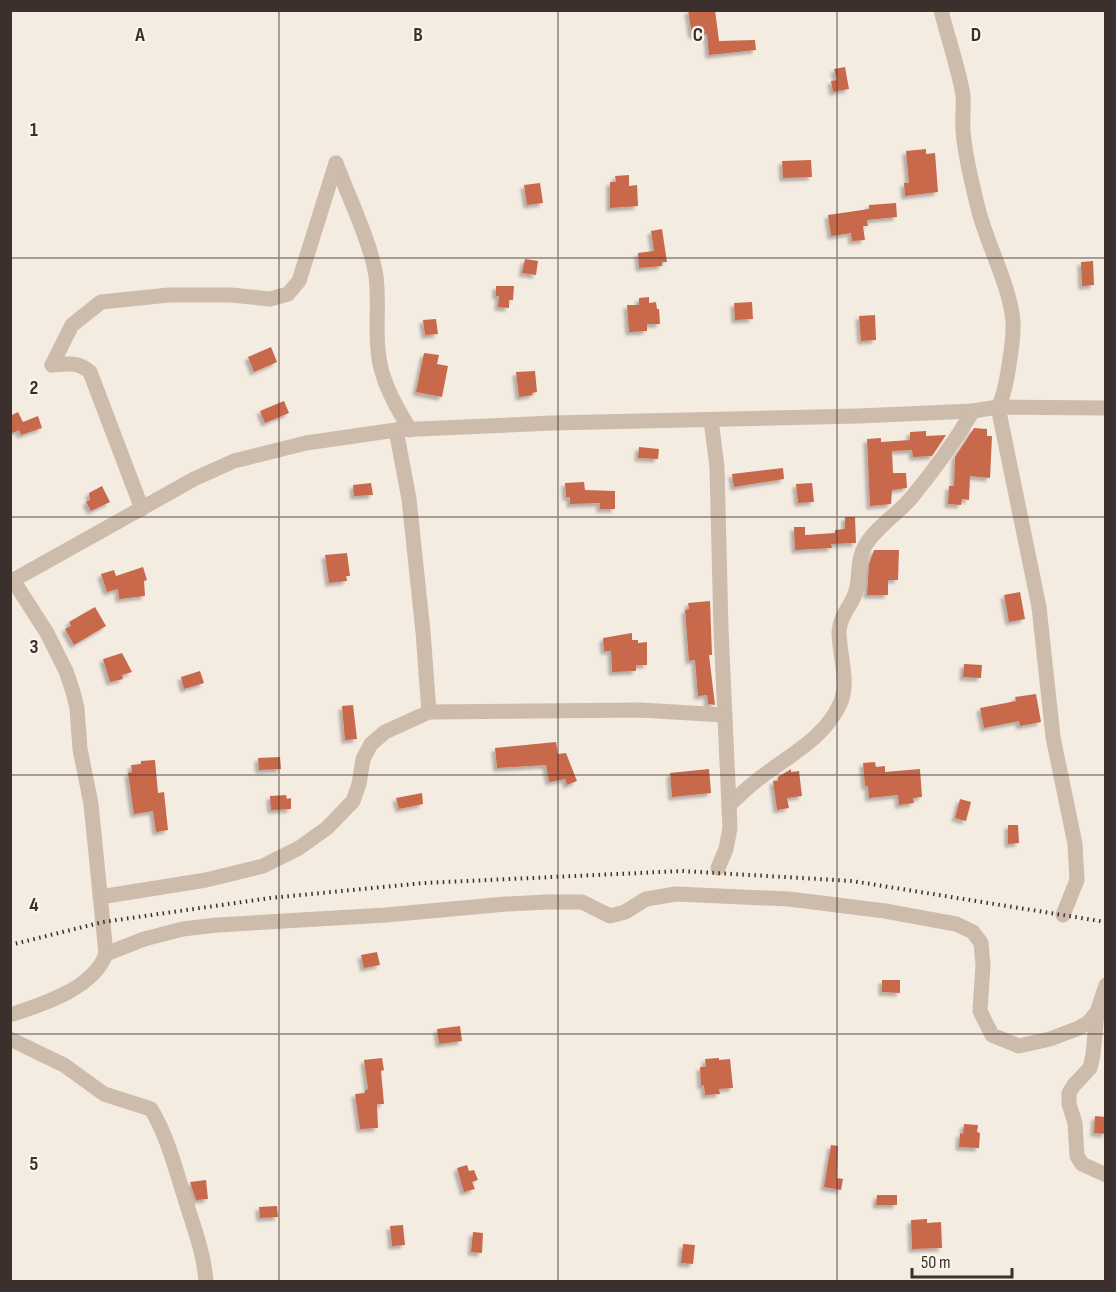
<svg xmlns="http://www.w3.org/2000/svg" width="1116" height="1292" viewBox="0 0 1116 1292" font-family="'Sofia Sans Condensed',sans-serif">
  <style>
    .building { fill: #c8694b; filter: url(#shadow) }
    .lines { fill: none; stroke-linecap: round; stroke-linejoin: round }
    .minor { stroke: #cdbbac; stroke-width: 15 }
    .rail { stroke: #3b302b; stroke-width: 4; stroke-dasharray: 1.5 4.5; stroke-linecap: butt }
    .grid { fill: none; stroke: #3b302b; stroke-width: 1.5; stroke-opacity: 0.55 }
    .grid-label { font-size: 20px; text-anchor: middle; font-weight: bold; fill: #3b302b; stroke: #fbf5ee; stroke-width: 4.5; stroke-linejoin: round; paint-order: stroke }
  </style>
  <defs>
    <filter id="shadow"><feDropShadow dx="-3.5" dy="3.5" stdDeviation="1.5" flood-color="#0004"/></filter>
  </defs>
  <rect width="100%" height="100%" fill="#f4ebe1"/>
  <g class="building">
    <polygon points="688,10 715,10 719,41 755,40 756,50 709,55 707,34 692,35"/>
    <polygon points="845,67 849,89 833,92 831,81 837,80 834,69"/>
    <polygon points="926,149 926,154 935,153 938,192 905,196 904,183 909,183 906,151"/>
    <polygon points="811,160 812,177 783,178 782,161"/>
    <polygon points="629,175 629,186 637,185 638,206 610,208 610,182 616,182 615,176"/>
    <polygon points="540,183 543,203 527,205 524,185"/>
    <polygon points="896,203 897,217 867,220 868,226 863,226 865,240 852,241 851,233 831,236 828,215 869,209 869,205"/>
    <polygon points="662,229 667,262 662,262 662,266 639,268 638,253 654,251 651,231"/>
    <polygon points="525,259 538,261 536,275 522,273"/>
    <polygon points="1093,261 1094,285 1082,286 1081,262"/>
    <polygon points="496,286 514,286 513,300 509,300 509,308 498,307 499,296 496,296"/>
    <polygon points="649,297 649,303 656,302 657,309 659,309 660,324 647,324 647,331 629,332 627,305 639,305 639,298"/>
    <polygon points="752,302 753,319 735,320 734,303"/>
    <polygon points="875,315 876,340 861,341 859,316"/>
    <polygon points="436,319 438,334 425,335 423,320"/>
    <polygon points="271,347 277,362 254,372 248,357"/>
    <polygon points="424,353 439,355 437,364 448,366 442,397 416,392"/>
    <polygon points="535,371 537,392 532,393 533,395 519,397 516,372"/>
    <polygon points="284,401 289,413 265,423 260,411"/>
    <polygon points="18,412 23,422 38,416 42,428 21,435 19,430 10,434 10,416"/>
    <polygon points="974,428 987,429 987,436 992,436 990,478 970,476 969,500 962,499 961,505 948,504 949,486 954,486 955,457"/>
    <polygon points="926,431 926,436 946,435 932,456 913,457 912,450 892,451 893,473 906,473 907,488 892,490 891,504 870,506 867,439 881,438 881,442 910,440 910,432"/>
    <polygon points="639,447 659,449 658,459 638,458"/>
    <polygon points="783,468 784,479 734,487 732,474"/>
    <polygon points="584,482 585,490 615,491 615,509 600,509 600,503 570,504 570,497 566,497 565,483"/>
    <polygon points="371,483 373,495 354,496 353,485"/>
    <polygon points="812,483 814,502 798,503 796,484"/>
    <polygon points="102,486 110,502 91,511 86,502 90,500 89,493"/>
    <polygon points="845,517 855,517 856,543 831,544 832,548 795,550 794,527 805,527 805,535 835,533 835,530 845,529"/>
    <polygon points="874,550 899,550 898,580 888,580 888,595 867,595 869,564"/>
    <polygon points="347,553 350,576 346,576 347,581 329,583 325,555"/>
    <polygon points="143,567 147,580 144,581 145,596 119,599 118,589 107,592 101,574 114,570 116,576"/>
    <polygon points="1020,592 1025,619 1009,622 1004,595"/>
    <polygon points="710,601 712,655 709,655 715,705 708,704 707,695 698,696 695,660 689,661 685,610 689,609 688,603"/>
    <polygon points="95,607 106,626 74,645 65,629 71,626 69,622"/>
    <polygon points="632,633 632,640 638,640 638,643 647,642 647,665 636,665 636,671 612,672 611,651 604,651 603,638"/>
    <polygon points="122,653 132,672 122,675 123,679 110,682 103,659"/>
    <polygon points="964,664 982,665 981,678 963,677"/>
    <polygon points="200,671 204,683 184,689 181,677"/>
    <polygon points="1036,694 1041,722 1020,726 1019,721 984,728 980,708 1016,701 1015,697"/>
    <polygon points="353,705 357,739 345,740 342,706"/>
    <polygon points="556,742 558,754 566,753 577,781 567,785 565,779 549,782 546,765 497,768 495,748"/>
    <polygon points="280,757 281,769 259,770 258,758"/>
    <polygon points="155,760 158,793 164,792 168,830 156,832 153,811 134,814 128,773 132,772 131,765 141,764 141,761"/>
    <polygon points="875,762 876,767 885,766 885,772 920,769 922,797 913,798 914,803 899,805 898,795 869,798 868,786 865,786 863,763"/>
    <polygon points="709,769 711,793 672,797 670,773"/>
    <polygon points="791,769 791,772 799,771 802,796 787,798 789,808 777,810 773,781 778,781 778,777"/>
    <polygon points="422,793 423,804 399,809 396,798"/>
    <polygon points="286,795 287,799 291,798 291,809 271,810 270,796"/>
    <polygon points="960,799 971,802 966,821 955,818"/>
    <polygon points="1008,825 1018,825 1019,843 1008,844"/>
    <polygon points="377,952 380,965 364,968 361,955"/>
    <polygon points="882,980 900,980 900,993 882,992"/>
    <polygon points="460,1026 462,1041 439,1044 437,1029"/>
    <polygon points="382,1058 384,1070 381,1071 384,1104 377,1104 378,1128 360,1129 355,1094 365,1093 365,1090 368,1089 364,1060"/>
    <polygon points="719,1058 719,1060 730,1059 733,1088 719,1089 720,1094 705,1095 704,1085 701,1086 700,1067 706,1067 705,1059"/>
    <polygon points="1095,1116 1106,1117 1106,1134 1094,1133"/>
    <polygon points="964,1124 978,1125 977,1132 980,1133 979,1148 959,1147 960,1133 963,1134"/>
    <polygon points="831,1145 838,1146 837,1178 843,1179 841,1190 824,1187"/>
    <polygon points="467,1165 469,1171 474,1170 478,1180 472,1182 475,1189 464,1192 457,1168"/>
    <polygon points="206,1180 208,1199 196,1200 190,1182"/>
    <polygon points="877,1195 897,1195 897,1205 876,1205"/>
    <polygon points="277,1206 278,1217 260,1218 259,1207"/>
    <polygon points="927,1219 927,1223 941,1222 942,1248 912,1249 911,1220"/>
    <polygon points="403,1225 405,1245 392,1246 390,1226"/>
    <polygon points="473,1232 483,1233 482,1253 471,1252"/>
    <polygon points="683,1244 695,1245 693,1264 681,1263"/>
  </g>
  <g class="lines">
    <g class="minor">
      <path d="M941,10C948,39 958,66 963,95C964,107 962,119 963,131C965,157 972,183 978,208C987,245 1010,285 1013,322C1014,338 1006,395 998,407L1039,607L1053,737L1075,844L1077,880L1063,915"/>
      <path d="M336,163C348,196 371,243 376,276C380,308 373,341 382,372C388,393 399,411 410,430"/>
      <polyline points="52,365 72,325 101,302 169,295 231,295 270,299 288,294 299,281 336,163"/>
      <path d="M52,365C67,364 78,361 90,372L142,509"/>
      <polyline points="711,420 717,467 721,630 730,828 726,849 718,868"/>
      <polyline points="396,430 409,499 423,632 429,712"/>
      <polyline points="13,580 47,633 66,671 73,692 77,708 80,749 91,804 106,954"/>
      <polyline points="10,582 194,479 234,461 306,443 396,430 552,423 858,416 973,411 998,407 1106,408"/>
      <path d="M729,805C739,796 749,786 760,778C788,756 824,739 840,704C850,683 839,654 839,632C840,614 852,606 856,591C860,576 857,559 865,546C876,527 898,514 912,497C935,469 955,441 973,411"/>
      <polyline points="100,897 206,880 263,866 299,848 327,828 353,801 359,784 363,759 371,744 385,732 429,712 640,710 725,715"/>
      <polyline points="1097,1012 1093,1055 1090,1068 1074,1085 1069,1093 1069,1104 1075,1123 1077,1156 1082,1164 1106,1175"/>
      <path d="M10,1015C43,1004 93,989 106,954L144,939L183,929L217,925L386,915L506,904L547,902H582L610,916L625,912L646,899L676,894L789,899L885,911L956,924L973,932L981,943L983,965L980,1011L992,1035L1019,1046L1050,1039L1079,1028L1089,1022L1097,1012L1106,985"/>
      <path d="M10,1039L64,1065L104,1094L151,1109C169,1139 176,1172 187,1205C195,1231 204,1254 206,1282"/>
    </g>
    <polyline class="rail" points="10,945 103,922 270,898 424,883 682,871 852,881 1106,922"/>
  </g>
  <path class="grid" d="M279,10V1282M558,10V1282M837,10V1282M10,258H1106M10,517H1106M10,775H1106M10,1034H1106"/>
  <g class="grid-label">
    <text x="140" y="41">A</text>
    <text x="418" y="41">B</text>
    <text x="698" y="41">C</text>
    <text x="976" y="41">D</text>
    <text x="34" y="136">1</text>
    <text x="34" y="394">2</text>
    <text x="34" y="653">3</text>
    <text x="34" y="911">4</text>
    <text x="34" y="1170">5</text>
  </g>
  <rect width="1116" height="1292" fill="none" stroke="#3b302b" stroke-width="24"/>
  <path d="M912 1268v9h100v-9" fill="none" stroke="#3b302b" stroke-width="3"/>
  <text x="921" y="1268" font-size="18" fill="#3b302b" stroke="#fbf5ee" stroke-width="4.5" paint-order="stroke">50 m</text>
</svg>
